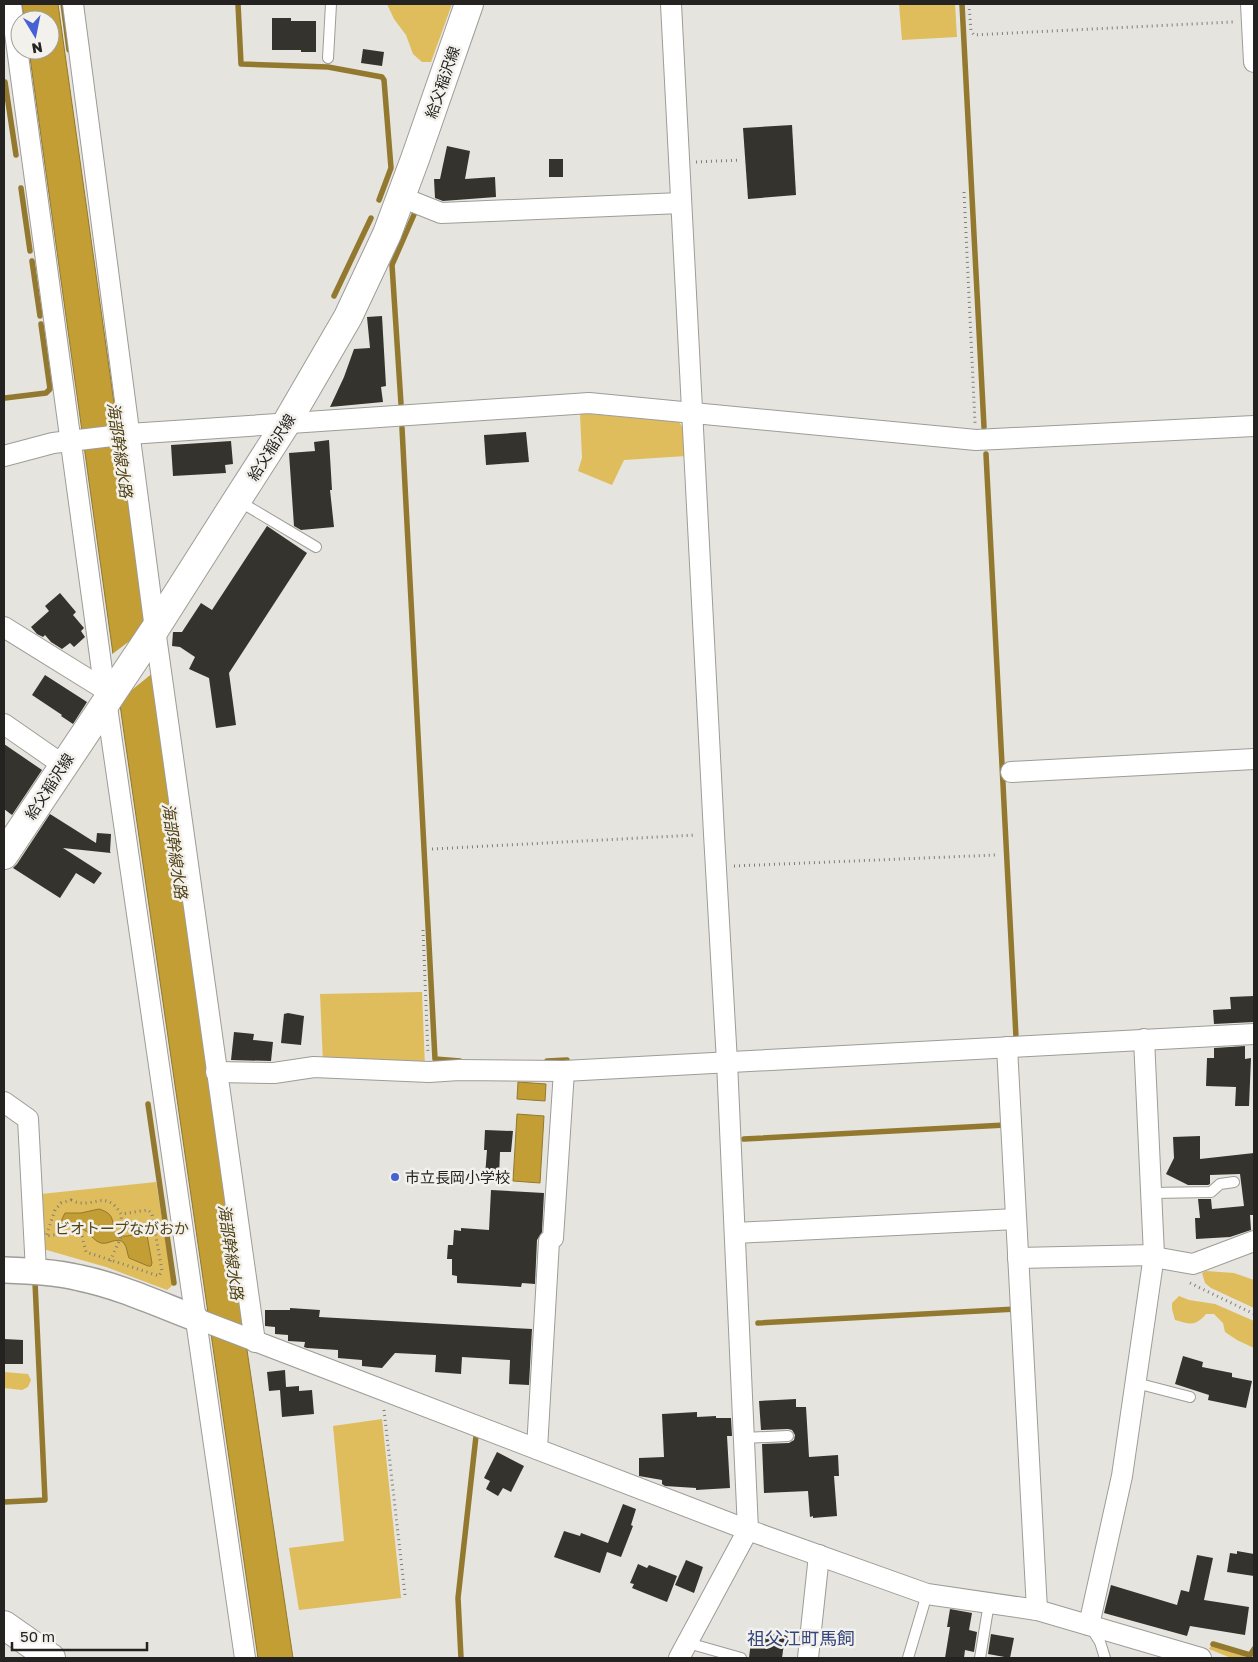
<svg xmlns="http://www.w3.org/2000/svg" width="1258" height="1662" viewBox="0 0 1258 1662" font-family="'Golos Text','Noto Sans JP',sans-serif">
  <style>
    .green { fill: #dfbc5c }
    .water { fill: #c29e35; stroke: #93792f }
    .pier { fill: #e6e4de }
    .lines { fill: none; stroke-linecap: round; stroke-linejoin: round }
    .stream { stroke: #93792f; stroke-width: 5.5 }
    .building { fill: #34332e }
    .service-casing { stroke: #9e9c97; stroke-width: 12 }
    .minor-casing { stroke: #9e9c97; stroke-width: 22 }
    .tertiary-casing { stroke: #9e9c97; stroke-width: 28 }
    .secondary-casing { stroke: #9e9c97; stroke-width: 30 }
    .path { stroke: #7f7d79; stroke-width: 3; stroke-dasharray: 1 4; stroke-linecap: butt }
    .service { stroke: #fff; stroke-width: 10 }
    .minor { stroke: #fff; stroke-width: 20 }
    .tertiary { stroke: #fff; stroke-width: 25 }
    .secondary { stroke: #fff; stroke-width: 28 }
    .poi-dot { fill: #4561d4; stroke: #f3f1eb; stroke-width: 2 }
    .labels { text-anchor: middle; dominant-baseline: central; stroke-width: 5; stroke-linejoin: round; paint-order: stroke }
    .street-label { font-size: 15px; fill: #242321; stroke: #f3f1eb }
    .poi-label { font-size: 15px; fill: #242321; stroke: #f3f1eb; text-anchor: start }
    .park-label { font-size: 15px; fill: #524319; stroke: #f3f1eb }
    .water-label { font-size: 16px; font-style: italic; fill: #514217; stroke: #f3f1eb }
    .quarter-label { font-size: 18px; fill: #34457f; stroke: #f3f1eb }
  </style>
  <rect width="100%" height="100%" fill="#e6e4de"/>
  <g class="green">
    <polygon points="387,4 452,4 431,62 422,62 413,54 406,35 394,19"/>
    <polygon points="899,4 955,4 957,37 902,40"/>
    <polygon points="580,413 679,422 684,429 686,456 624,460 612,485 578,471 582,458"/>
    <polygon points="422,992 425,1067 323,1063 320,994"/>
    <polygon points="156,1182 173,1285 167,1290 106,1267 43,1249 41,1194"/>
    <polygon points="1206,1271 1234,1273 1254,1280 1254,1308 1211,1288 1205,1283 1202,1273"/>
    <path d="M1179,1296L1189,1300L1215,1304L1254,1321V1348L1237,1340L1225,1332L1223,1323L1214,1314H1206C1195,1327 1190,1324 1175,1320L1172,1309V1303Z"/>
    <polygon points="4,1372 28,1374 31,1380 28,1387 22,1390 4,1388"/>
    <polygon points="382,1419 401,1598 299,1610 289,1548 344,1541 333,1426"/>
    <polygon points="1211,1646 1250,1656 1254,1651 1254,1658 1231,1658 1209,1649"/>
  </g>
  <g class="water">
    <polygon points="22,4 58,4 247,1350 293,1658 258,1658 123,726 29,50 50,50 50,20 24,20"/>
    <polygon points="518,1082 546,1084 545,1101 517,1099"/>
    <polygon points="517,1114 544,1116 540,1183 513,1181"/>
    <path d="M99,1209C118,1215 109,1222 117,1235C128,1238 132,1234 143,1233L147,1235L152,1263L151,1266H148L129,1258C127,1253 127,1247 124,1243C117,1236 109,1245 101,1243C93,1241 89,1231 82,1229C75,1226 69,1228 62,1224V1219L65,1213H81Z"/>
  </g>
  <polygon class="pier" points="148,627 154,672 117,702 111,655"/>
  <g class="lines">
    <g class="stream">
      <polyline points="63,4 69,50"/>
      <polyline points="238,4 241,64 328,67 382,77 384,80 391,168 379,200"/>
      <polyline points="962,4 984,427"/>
      <polyline points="5,82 16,155"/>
      <polyline points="21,188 30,251"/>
      <polyline points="32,261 40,316"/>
      <polyline points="334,296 371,218"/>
      <polyline points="5,398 46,393 50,389 41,324"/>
      <polyline points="401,404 392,265 416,210"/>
      <polyline points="402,428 435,1059 460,1061"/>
      <polyline points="986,454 1016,1037"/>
      <polyline points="547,1061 567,1060"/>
      <polyline points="148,1104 174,1283"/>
      <polyline points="744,1139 1005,1125"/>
      <polyline points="758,1323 1016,1309"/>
      <polyline points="4,1502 45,1500 35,1282"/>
      <polyline points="1213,1644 1250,1655 1254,1649"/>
      <polyline points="461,1658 458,1598 476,1436"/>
    </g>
  </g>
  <g class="building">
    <polygon points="272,18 291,18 291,21 316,21 316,52 301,52 301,50 272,50"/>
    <polygon points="363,49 384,52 382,66 361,63"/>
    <polygon points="792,125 796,195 748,199 743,128"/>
    <polygon points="447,146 470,151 465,179 495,177 496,197 443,201 435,198 434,179 440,179"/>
    <rect x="549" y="159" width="14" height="18"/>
    <polygon points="382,316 386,386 381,387 383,402 330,407 344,377 354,349 370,348 367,317"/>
    <polygon points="526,432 529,462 486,465 484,435"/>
    <polygon points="329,440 332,490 330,490 334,527 301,530 294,526 289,453 315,451 314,442"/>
    <polygon points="231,441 233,464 225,465 226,473 173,476 171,445"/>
    <polygon points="267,526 307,553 229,673 236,725 216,728 209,678 189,669 195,657 180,647 172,646 173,632 182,632 201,603 212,610"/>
    <polygon points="60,593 76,612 73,615 84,628 81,631 85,637 74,647 70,643 62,649 51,642 45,635 43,637 37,634 31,627 49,611 45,606"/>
    <polygon points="45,675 87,702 73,724 61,716 62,715 32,695"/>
    <polygon points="4,744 42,770 12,815 4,809"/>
    <polygon points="50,814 96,843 97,833 111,834 110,852 111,853 63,848 102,873 94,884 76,873 60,898 13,868 17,864"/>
    <polygon points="1254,996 1254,1022 1214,1024 1213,1010 1231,1009 1230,997"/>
    <polygon points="288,1013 304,1016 301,1045 281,1043 284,1014"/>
    <polygon points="234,1032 254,1034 253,1040 273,1042 271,1061 231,1060"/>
    <polygon points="1245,1046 1245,1059 1251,1058 1249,1106 1235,1106 1236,1087 1206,1086 1207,1058 1214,1058 1214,1048"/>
    <polygon points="485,1130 513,1131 511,1152 500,1152 499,1177 485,1176 487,1150 484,1150"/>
    <polygon points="1200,1136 1200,1159 1254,1153 1254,1215 1250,1215 1251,1230 1230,1237 1196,1239 1195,1218 1200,1218 1198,1199 1211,1199 1212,1209 1244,1206 1240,1174 1210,1175 1210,1184 1208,1185 1188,1185 1166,1174 1174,1158 1173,1137"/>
    <polygon points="491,1190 544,1193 542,1232 537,1240 535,1284 522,1283 521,1287 457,1283 457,1276 452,1275 452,1259 447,1259 448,1245 453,1245 454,1230 461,1231 461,1228 489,1230"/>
    <polygon points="290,1308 320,1310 319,1317 532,1329 529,1385 509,1384 510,1360 462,1357 461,1374 435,1372 436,1355 395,1353 382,1368 362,1366 362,1360 338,1358 338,1350 307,1348 304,1347 305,1342 288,1341 288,1335 275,1334 275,1327 265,1326 265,1310 290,1310"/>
    <polygon points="4,1339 23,1340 23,1364 4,1364"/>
    <polygon points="1183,1356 1203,1362 1202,1367 1232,1373 1232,1377 1252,1381 1246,1408 1208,1400 1209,1395 1175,1384"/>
    <polygon points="285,1370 286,1387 299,1386 299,1391 312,1390 314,1414 282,1417 280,1390 269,1391 267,1372"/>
    <polygon points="796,1399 796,1407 806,1407 809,1457 838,1455 839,1476 834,1476 837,1516 813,1518 813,1516 810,1517 808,1491 764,1493 762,1444 789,1443 794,1440 795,1435 792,1430 788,1429 761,1430 759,1401"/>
    <polygon points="697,1412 697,1417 716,1416 716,1418 731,1418 732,1436 727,1436 730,1488 696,1490 696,1488 665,1486 662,1484 662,1480 639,1476 639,1458 664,1457 662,1414"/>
    <polygon points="497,1452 524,1466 511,1492 503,1488 498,1496 486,1489 490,1481 484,1478"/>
    <polygon points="623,1504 636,1509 631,1525 633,1526 621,1557 607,1552 600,1573 554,1557 564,1531 580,1536 581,1533 608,1543"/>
    <polygon points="1237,1551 1254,1554 1254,1576 1227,1572 1230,1553 1237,1554"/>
    <polygon points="1197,1555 1213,1558 1204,1600 1249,1607 1245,1635 1190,1626 1187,1636 1104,1613 1111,1585 1177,1605 1181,1590 1189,1592"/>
    <polygon points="686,1560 703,1567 694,1593 675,1585"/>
    <polygon points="638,1564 647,1568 649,1565 677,1576 667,1602 632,1588 634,1584 630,1583"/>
    <polygon points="950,1609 972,1613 969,1630 977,1632 974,1652 965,1650 964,1658 945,1658 950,1627 947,1627"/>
    <polygon points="752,1632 785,1636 782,1658 749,1658"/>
    <polygon points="991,1634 1014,1638 1010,1658 988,1654"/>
  </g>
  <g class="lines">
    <defs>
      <g id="service">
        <polyline points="328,58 331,4"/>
        <polyline points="237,500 316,547"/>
        <polyline points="1152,1193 1211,1192 1220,1184 1234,1182"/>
        <polyline points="1136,1383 1190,1397"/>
        <polyline points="744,1438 788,1436"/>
        <polyline points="1090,1626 1100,1642 1105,1658"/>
        <polyline points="688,1643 741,1658"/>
        <polyline points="908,1658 927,1594"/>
        <polyline points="980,1658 989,1603"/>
      </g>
      <g id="minor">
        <polyline points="11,4 106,700 245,1658"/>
        <polyline points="73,4 155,629 255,1342"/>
        <polyline points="671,4 714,834 727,1062 748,1530 679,1658"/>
        <polyline points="1251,4 1254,62"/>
        <polyline points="401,197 441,213 681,203"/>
        <polyline points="4,456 53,443 129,434 589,403 976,440 1254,426"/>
        <polyline points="4,627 104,689"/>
        <polyline points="4,724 63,765"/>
        <polyline points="1011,772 1254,759"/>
        <polyline points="1007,1047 1037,1610"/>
        <polyline points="216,1072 274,1073 314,1067 429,1072 459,1070 564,1071 1254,1034"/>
        <polyline points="4,1102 28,1119 36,1271"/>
        <polyline points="735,1233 1016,1219"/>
        <polyline points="1154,1257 1193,1264 1254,1241"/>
        <polyline points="1018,1258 1154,1255"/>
        <polyline points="195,1318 748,1530 927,1594 1037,1610 1201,1658"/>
        <polyline points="537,1449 549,1241 553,1238 564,1071"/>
        <polyline points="1089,1625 1122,1476 1154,1255 1144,1039"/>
        <polyline points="808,1658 819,1555"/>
      </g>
      <path id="tertiary" d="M4,1270C29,1271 55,1272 80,1278C119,1286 158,1304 195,1318"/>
      <g id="secondary">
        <polyline points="4,855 155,629 237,500 287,422 348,317 387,234 415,159 469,4"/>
        <polyline points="4,1625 51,1658"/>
      </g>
    </defs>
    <use href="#service" class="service-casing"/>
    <use href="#minor" class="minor-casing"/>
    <use href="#tertiary" class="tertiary-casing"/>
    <use href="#secondary" class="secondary-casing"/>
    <g class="path">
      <polyline points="969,4 971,31 974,35 1234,22"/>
      <polyline points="696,162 741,160"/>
      <polyline points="964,192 975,423"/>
      <polyline points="432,849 696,835"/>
      <polyline points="734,866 996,855"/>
      <polyline points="423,930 428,1054"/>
      <path d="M71,1200C92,1211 105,1187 121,1214L148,1210L152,1214L162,1271L159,1276L86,1252L82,1236L75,1232L46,1236L55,1210L61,1203Z"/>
      <polyline points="110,1261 122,1235 121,1214"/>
      <polyline points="1190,1283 1254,1314"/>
      <polyline points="384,1410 405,1595"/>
    </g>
    <use href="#service" class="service"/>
    <use href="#minor" class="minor"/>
    <use href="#tertiary" class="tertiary"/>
    <use href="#secondary" class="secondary"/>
  </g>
  <circle class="poi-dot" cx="395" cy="1177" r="5"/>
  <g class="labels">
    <g class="street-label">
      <text transform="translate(442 82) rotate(-71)">給父稲沢線</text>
      <text transform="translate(271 447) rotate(-58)">給父稲沢線</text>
      <text transform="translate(49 786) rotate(-57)">給父稲沢線</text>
    </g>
    <g class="poi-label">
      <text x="405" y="1177">市立長岡小学校</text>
    </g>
    <g class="park-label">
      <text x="122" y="1228">ビオトープながおか</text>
    </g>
    <g class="water-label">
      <text transform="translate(120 450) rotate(82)">海部幹線水路</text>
      <text transform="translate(175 851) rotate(82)">海部幹線水路</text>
      <text transform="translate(231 1252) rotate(82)">海部幹線水路</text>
    </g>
    <g class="quarter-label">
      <text x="801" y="1638">祖父江町馬飼</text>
    </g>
  </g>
  <rect width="1258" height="1662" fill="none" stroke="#242321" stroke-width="10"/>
  <g transform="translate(35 35) rotate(170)"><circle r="24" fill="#f3f1eb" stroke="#a09f9a"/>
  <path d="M0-4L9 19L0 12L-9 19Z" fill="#4561d4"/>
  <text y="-8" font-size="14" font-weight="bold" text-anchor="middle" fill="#242321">N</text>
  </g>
  <path d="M12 1642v8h135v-8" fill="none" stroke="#242321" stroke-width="2.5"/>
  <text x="20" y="1642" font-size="15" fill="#242321" stroke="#f3f1eb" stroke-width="4" paint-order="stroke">50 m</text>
</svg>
